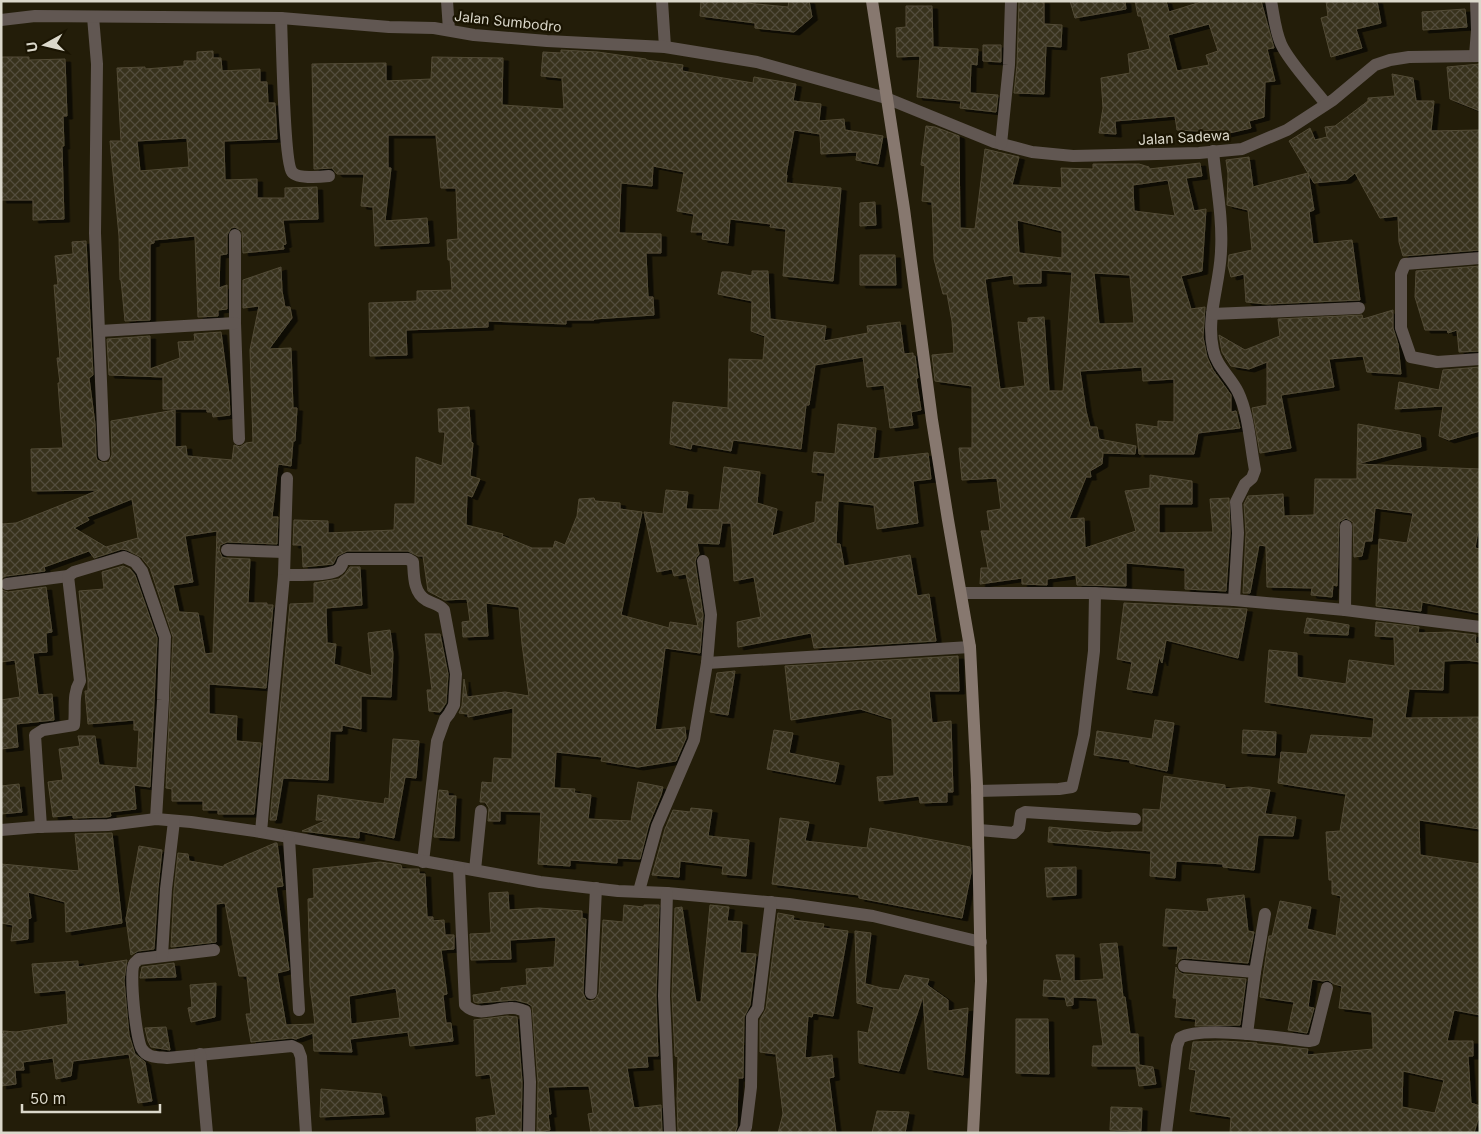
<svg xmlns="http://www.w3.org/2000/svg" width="1481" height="1134" viewBox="0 0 1481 1134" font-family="Inter,sans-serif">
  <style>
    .building { fill: url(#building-cross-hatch); stroke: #524b36; fill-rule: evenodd; filter: url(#shadow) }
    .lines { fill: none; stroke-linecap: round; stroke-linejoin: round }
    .minor { stroke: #615752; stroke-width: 12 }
    .secondary { stroke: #87786f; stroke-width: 12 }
    .labels { text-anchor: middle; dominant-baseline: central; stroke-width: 4.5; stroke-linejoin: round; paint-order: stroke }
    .street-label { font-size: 14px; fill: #dbd8cb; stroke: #1a1402 }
  </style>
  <defs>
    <pattern id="building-cross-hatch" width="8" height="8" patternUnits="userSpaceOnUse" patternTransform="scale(1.25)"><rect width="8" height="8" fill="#37301c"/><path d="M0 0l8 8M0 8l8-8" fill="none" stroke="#534d3c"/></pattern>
    <filter id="shadow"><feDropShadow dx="5.5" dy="3" stdDeviation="0" flood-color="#0009"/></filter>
  </defs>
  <rect width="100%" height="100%" fill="#231d09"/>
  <g class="building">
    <polygon points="701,1 726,1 788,7 789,1 809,1 812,17 794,32 755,28 755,23 700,16"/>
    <polygon points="1019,1 1044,1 1044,24 1062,25 1061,47 1046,46 1044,94 1014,93 1017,65"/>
    <polygon points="1070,1 1125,1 1126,9 1075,18"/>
    <path d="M1135,1H1166L1169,12L1204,1H1261L1274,48L1267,49L1275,81L1265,82L1264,117L1249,121L1251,128L1225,134L1224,130L1196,131L1177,130L1175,116L1115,121L1116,134L1099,133L1103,108L1101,78L1130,73L1128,54L1150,49L1141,16H1138ZM1209,24L1218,51L1206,55L1209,65L1177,71L1168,35Z"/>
    <polygon points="1326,1 1377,1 1381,23 1356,29 1362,48 1331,57 1321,18 1328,16"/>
    <polygon points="906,6 932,6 933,47 978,49 977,65 971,64 970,93 998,95 996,112 960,108 961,101 917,97 920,56 897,57 896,28 906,27"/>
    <polygon points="1465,9 1467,27 1423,30 1422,12"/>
    <polygon points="983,45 1001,45 1001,62 983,61"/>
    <polygon points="561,50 598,52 646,59 646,60 683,65 682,71 753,83 754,77 796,84 793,101 821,104 819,121 844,119 845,130 883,136 878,164 856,160 857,152 821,154 820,134 794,130 786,175 787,175 786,183 841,188 833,281 783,276 786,229 770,227 771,224 730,219 728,243 702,239 703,232 691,232 694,214 677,211 684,172 653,166 652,186 621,183 619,233 661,234 661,253 646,253 648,297 653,297 654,315 594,319 594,320 566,320 566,324 488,321 488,327 406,330 407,355 370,356 369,303 417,301 417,291 452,290 450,260 448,260 447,240 458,239 456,188 441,188 436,135 388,135 388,168 391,168 385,221 427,218 429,243 375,246 373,207 361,206 364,174 337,174 332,168 314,169 312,64 386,63 386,81 431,79 432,57 503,58 502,105 564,109 562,78 541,76 543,52 561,53"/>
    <path d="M213,51V58H221L222,71L260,69V82H267L268,103H275L277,139L224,141L225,180L257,179V198H285V188L317,187L318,219L283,220L286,244L283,245L284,249L243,253L242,231L235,227L231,228L227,235V254L220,255L219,288L227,285V309L218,310V316L198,317L195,236L154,240V243L150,244V320L125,321L121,280H120L119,236L110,141H121L117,68L145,67V69L184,66V61H197V52ZM187,138L189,167L140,171L137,141Z"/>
    <polygon points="1,57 29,57 29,60 65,59 67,116 63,116 64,146 62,146 64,219 33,220 33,200 1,200"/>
    <polygon points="1480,64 1480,111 1450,99 1447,67"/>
    <polygon points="1392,74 1413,78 1416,101 1434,101 1431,131 1480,130 1480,250 1403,256 1399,242 1398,216 1380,218 1355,173 1346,180 1314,183 1289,141 1310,128 1315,140 1327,137 1325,127 1335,126 1368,101 1368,98 1395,96"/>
    <path d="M926,126L935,127L959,136L960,228L975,229L985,149L1019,157L1012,185L1062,188L1061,168L1093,169V164H1139L1149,167V169L1200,163L1202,176L1186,178L1194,211L1206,209L1202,271L1181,276L1191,309L1205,307L1203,337L1207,357L1213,370L1231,395V412L1236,411L1240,428L1198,433L1194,454H1139L1136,424L1158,427V421L1174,422V379L1143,381L1142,367L1080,371L1086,411L1090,427H1097L1099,439L1136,446L1135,454L1103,453L1102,464L1090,471L1091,477H1086L1069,519L1084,518L1085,548L1136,531L1125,491L1150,488V475L1192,481V504H1159V533L1213,532L1210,499L1229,498L1230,533L1226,591L1185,589V568L1126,563V586L1077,585L1076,575L1047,579V585L1022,584V578L980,584L981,568H988L981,531H990L987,511L1001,509L997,478L962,480L959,448H972V386L935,381L932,355L954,353L952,321L947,294H943L934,259L932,202L922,201L925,166L921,165ZM1168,180L1175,216L1134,211L1133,185ZM1017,220L1062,231V258L1019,253ZM1041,270L1072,272L1063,391H1049L1044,317L1028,318V323L1018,322L1025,386L1000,389L985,279L1013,275L1014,284L1041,283ZM1094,273L1130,275L1134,323L1099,324Z"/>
    <polygon points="1249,157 1253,187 1308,173 1314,210 1309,212 1313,244 1352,240 1360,300 1266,304 1246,302 1244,274 1231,277 1228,266 1229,255 1252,250 1248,210 1227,205 1228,174 1226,160"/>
    <polygon points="875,202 876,225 860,226 860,203"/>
    <path d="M86,241L93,375L89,378L95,424L96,456L97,460L104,463L109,462L112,455L111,421L175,410V447L186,446L187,456L232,460L234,445L240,447L246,443L253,442L250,350L259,306L243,308V280L281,267L282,291L285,307H290L292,318L269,349L291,348L293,408H297L295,441H293L291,466L278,464L272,517H278L277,544L227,542L220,545L219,550L222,557L226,558L250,559L248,603H267V605H273L266,688L209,684V714L237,716L236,741L261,743L254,814H218V810H203V801H172V789L166,788L173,637L150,568L141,557L127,550L122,549L94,558L89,551L44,567L45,571L6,576L1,578V524L16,523L99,490L32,491L31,449L63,448L58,383H60L57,358H60L54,285H58L55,256L73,254L72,242ZM132,499L138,538L106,547L74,528L89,520L87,517ZM217,531L213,653L205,654L198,613L179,612L173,585L193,582L185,536Z"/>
    <polygon points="860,255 895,255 896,285 860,285"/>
    <polygon points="1480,266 1480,351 1459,352 1457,330 1448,333 1447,330 1425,330 1415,297 1416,271"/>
    <polygon points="752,271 768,271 770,319 826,326 824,341 868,333 867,326 900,322 904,354 913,353 913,356 915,356 918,378 916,378 921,410 911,412 913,425 890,428 884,385 867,387 863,357 815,365 809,405 806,405 801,449 733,440 731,451 692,444 691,449 670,444 673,402 728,408 729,359 763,360 765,336 751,331 752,301 718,294 722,272 730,272 752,276"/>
    <polygon points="1393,310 1393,328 1398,344 1401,374 1367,372 1363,356 1329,359 1334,387 1281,395 1291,448 1260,453 1252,408 1267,405 1267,362 1249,369 1231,366 1222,352 1219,335 1245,350 1280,336 1278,319 1362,315 1363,319"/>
    <polygon points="221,332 229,394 230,415 213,417 212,412 207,412 207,409 163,409 163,377 109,375 107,339 150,336 150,369 180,358 178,342 195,341 194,334"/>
    <polygon points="1480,367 1480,431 1449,440 1439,436 1443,406 1395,409 1399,382 1439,390 1443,370"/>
    <polygon points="469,407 471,442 473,443 470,476 480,479 472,497 467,495 466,525 503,534 502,536 532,548 553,548 555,541 565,545 577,516 579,499 594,498 595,501 620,503 620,509 642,512 621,615 669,628 670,622 698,626 686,574 674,576 672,569 657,572 644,512 663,514 666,490 688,492 686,509 719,510 724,467 760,472 757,503 777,509 772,536 815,522 816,502 822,502 825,473 812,472 814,452 835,454 838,424 876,428 873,459 928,453 931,479 913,481 918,523 877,529 874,505 838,501 836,544 840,544 844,566 910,555 917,596 929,594 936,641 814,648 811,633 738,647 737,622 761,617 754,577 734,581 731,523 722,523 719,544 697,543 699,554 696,558 695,562 703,615 700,653 665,648 655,730 685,727 686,738 676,761 638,767 601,761 602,757 556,752 554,788 575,789 574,793 591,795 588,819 631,821 638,782 663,787 661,795 649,824 640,859 617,858 617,863 570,860 570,866 538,864 541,812 500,811 500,821 488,821 489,808 485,802 480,802 482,782 492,783 494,758 512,759 513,708 468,717 468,714 459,713 462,706 464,679 467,697 505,692 529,696 522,644 519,607 486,603 488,636 463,637 462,622 470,621 467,599 445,600 428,591 423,556 418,556 408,551 347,551 337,556 333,564 303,567 302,545 293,545 294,520 328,521 328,533 394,530 395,504 415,504 416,457 442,466 445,432 439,432 438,409"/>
    <polygon points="1358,424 1420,435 1421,447 1357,464"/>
    <polygon points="1357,464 1480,469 1480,520 1475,548 1480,549 1480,613 1422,602 1421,611 1376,606 1379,539 1407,543 1413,513 1375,508 1372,541 1365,541 1362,556 1354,557 1353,522 1346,518 1339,522 1337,586 1333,585 1332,597 1311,595 1312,588 1267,587 1266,546 1259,545 1250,593 1243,593 1246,533 1244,504 1248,496 1283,494 1284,516 1314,515 1315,479 1357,479"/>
    <polygon points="123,566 130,569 135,575 157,638 150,787 134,785 136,809 110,812 111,816 107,817 73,818 73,815 53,817 48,782 63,780 59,749 80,746 78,736 95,736 99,765 137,768 139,730 134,730 134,720 88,724 85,691 88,691 88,680 79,591 104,589 102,572"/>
    <polygon points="350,567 360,567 362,605 326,608 327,643 336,644 334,664 372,676 368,633 390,630 393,654 391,697 361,696 361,729 342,725 342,731 330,731 328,780 283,778 276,820 270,820 290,604 314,603 314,583 339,579 345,574"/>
    <polygon points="46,587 52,632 46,633 47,652 33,653 38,695 52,694 54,720 16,724 18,747 1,749 1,700 20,697 15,660 1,662 1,590 8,592"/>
    <polygon points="1124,603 1247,609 1238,658 1166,640 1162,663 1159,657 1152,693 1127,689 1132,662 1117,659"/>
    <polygon points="1307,618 1349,625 1348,635 1304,633"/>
    <path d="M1376,622L1419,627L1418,633L1451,632L1476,635L1475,643L1480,644V662L1466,660L1444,661L1443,690L1409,689L1405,718L1480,717V829L1419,820L1420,855L1480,864V1015L1454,1010L1447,1041H1473V1056H1468L1471,1103L1480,1106V1113L1474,1133H1230L1231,1117L1190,1111L1196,1070L1189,1069L1193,1042L1223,1041L1257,1043V1044L1308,1049L1307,1055L1373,1049L1372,1012L1339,1008L1342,986L1334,984L1328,980L1323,981L1312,979L1308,1007L1314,1008L1307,1033L1288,1030L1294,1002L1260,997L1269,936H1272L1280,901L1311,907L1307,929L1336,936L1341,896L1332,894V880H1329L1326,832L1340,831L1346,794L1278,783L1281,752L1307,754L1311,735L1372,738L1374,718L1265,702L1269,650L1297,653V677L1346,684L1349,660L1395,666L1394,637L1375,636ZM1403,1071L1444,1080L1435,1113L1402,1107Z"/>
    <polygon points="425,634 440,634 448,674 446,703 440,712 429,711 427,690 432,690"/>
    <polygon points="958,656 959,691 929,691 932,723 951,721 953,792 947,792 947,802 920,803 919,796 879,801 877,777 894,776 892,719 860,709 791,720 785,666"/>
    <polygon points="735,671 728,715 710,712 717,673"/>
    <polygon points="1155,720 1174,723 1167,771 1130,763 1130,760 1094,755 1097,731 1152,739"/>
    <polygon points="774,730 793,733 789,753 839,763 835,782 767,769"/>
    <polygon points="1243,730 1276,732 1275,755 1242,753"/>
    <polygon points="393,739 419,741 416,778 405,777 394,838 359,831 359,838 302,831 327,820 316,820 318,795 384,804 385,798 389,799"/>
    <polygon points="1164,776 1225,785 1225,789 1249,787 1270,790 1265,814 1296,817 1293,836 1258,835 1254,870 1223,867 1223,864 1176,861 1175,878 1150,876 1151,851 1048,842 1049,827 1111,833 1111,832 1143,832 1143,809 1160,810"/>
    <polygon points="19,784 22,812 1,814 1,786"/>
    <polygon points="439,790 448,791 448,796 456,796 454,838 434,837"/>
    <polygon points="691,808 712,810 708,836 749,840 746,876 722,874 723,866 680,861 679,877 652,875 665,829 673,810 690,812"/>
    <polygon points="780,818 809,822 805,841 867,848 870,828 970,847 971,873 962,918 859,898 859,895 772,884"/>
    <polygon points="112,833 122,923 66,932 65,902 28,892 31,918 28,919 28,939 11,941 13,925 1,923 1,864 79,871 75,834"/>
    <path d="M275,843H277L283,886L276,887L289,970L277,973L286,1025L315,1024L310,985L308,899L314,898L313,869L380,862L401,865L402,869H419V874H425L427,917H433V921L444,920L445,935H454V949L441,950L447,994L443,995L446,1023H451L453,1041L410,1046L408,1032L350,1039L352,1052L314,1051L313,1033L296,1039L291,1038L251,1042L246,1014H251L247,976H239L225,903L216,904V942L171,947L174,890L178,853L188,854L189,861L224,867V865ZM396,988L400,1018L351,1024L349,996Z"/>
    <polygon points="139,846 162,850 158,888 154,949 138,951 131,955 126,919"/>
    <polygon points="1076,867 1076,895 1047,897 1045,868"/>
    <polygon points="508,892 509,910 539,908 582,911 582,918 586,919 583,993 586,1000 590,1001 595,1000 599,993 603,920 623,922 624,905 644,907 644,905 659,905 656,996 658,1056 647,1056 648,1067 627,1068 634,1108 661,1105 662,1133 591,1133 588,1114 593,1113 589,1086 548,1087 551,1114 548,1114 550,1130 537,1132 538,1082 532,1006 527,1003 515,1000 478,1003 474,1002 473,995 501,991 501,988 527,985 526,969 554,967 556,937 510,940 511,959 471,960 470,934 491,933 489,893"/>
    <polygon points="1244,895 1248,931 1254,932 1248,963 1185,958 1180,959 1176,964 1178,946 1163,946 1166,909 1209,912 1207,899"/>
    <polygon points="710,905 729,907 727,921 742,922 740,953 756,954 750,1005 744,1017 743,1078 738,1078 737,1127 735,1133 678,1133 677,1099 678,1057 675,1056 672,996 675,908 682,907 696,1002 701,1002"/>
    <polygon points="778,913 794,916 793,920 824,924 823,928 848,931 833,1016 813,1013 812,1017 808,1016 805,1058 832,1055 834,1077 829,1078 836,1133 778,1133 783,1114 776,1054 760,1052 760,1020 766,1009"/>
    <polygon points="855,931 871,933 865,983 862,983 882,988 899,990 905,975 929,979 927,985 948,1000 948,1011 968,1008 963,1075 928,1069 923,996 899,1071 859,1063 858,1031 868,1033 874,1007 857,1003"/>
    <polygon points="1117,943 1123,997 1125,997 1130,1034 1138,1034 1139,1065 1153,1067 1156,1084 1139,1086 1136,1066 1092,1066 1093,1046 1103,1046 1097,998 1073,997 1073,1005 1067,1006 1065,997 1043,996 1044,980 1062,981 1056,955 1074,955 1074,981 1104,979 1100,944"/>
    <polygon points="127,960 124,980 129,1035 135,1054 145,1062 152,1101 138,1103 129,1054 73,1061 71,1076 56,1079 53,1058 23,1062 24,1070 15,1070 16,1084 1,1086 1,1034 4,1034 3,1031 16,1032 68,1024 66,990 35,993 32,964 78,961 78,967"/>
    <polygon points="174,963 176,977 140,978 142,967"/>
    <polygon points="1176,967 1179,972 1183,974 1246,979 1240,1025 1195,1026 1196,1019 1175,1017 1177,998 1173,998"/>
    <polygon points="216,983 215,1017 191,1022 188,1008 192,1007 190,985"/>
    <polygon points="507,1016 517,1017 522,1082 521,1133 477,1133 476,1118 496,1115 490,1074 476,1076 474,1020"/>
    <polygon points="1016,1019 1048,1019 1049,1074 1016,1073"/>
    <polygon points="166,1027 170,1050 151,1047 148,1041 145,1028"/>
    <polygon points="321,1089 381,1094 384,1114 320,1117"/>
    <polygon points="1111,1107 1142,1108 1141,1131 1110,1130"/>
    <polygon points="877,1111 909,1112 905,1133 872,1133"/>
  </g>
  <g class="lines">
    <g class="minor">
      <polyline points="447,1 449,30"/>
      <polyline points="662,1 665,47"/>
      <path d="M1271,1C1274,16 1275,30 1281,44C1289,62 1313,87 1326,104"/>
      <polyline points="93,17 97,64 95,233 104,455"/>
      <path d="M281,18C282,40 284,162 292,172C297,179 320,177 329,176"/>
      <polyline points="1,20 35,16 281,18 389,27 434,28 474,35 547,41 665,47 757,62 886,98 994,142 1032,152 1073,156 1199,153 1242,149 1287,130 1333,100 1375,65 1390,60 1409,57 1480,56"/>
      <polyline points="1475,56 1477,30 1476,1"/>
      <polyline points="1001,144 1009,65 1011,1"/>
      <path d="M1213,151C1216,184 1223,218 1221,251C1220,284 1206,316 1213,349C1216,366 1231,377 1238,392C1249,415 1250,445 1255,470L1252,478L1245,484L1236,502L1238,533L1234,600"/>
      <polyline points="235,235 235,323 239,439"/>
      <polyline points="1480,258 1405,264 1401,274 1401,328 1411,357 1437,362 1480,359"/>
      <polyline points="1212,314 1359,308"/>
      <polyline points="100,331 235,323"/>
      <polyline points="227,550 284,552"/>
      <path d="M284,575C297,575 325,576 336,571C340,569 342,566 343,561L347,559H408L413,562C414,575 413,592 426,600C433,604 439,604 444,610L456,674L454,705L449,714L445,719L437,741L423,862"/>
      <polyline points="7,584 68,576 74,572 124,557 135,562 142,571 165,637 163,700 156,819"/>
      <polyline points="962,593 1095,593 1234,600 1345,610 1480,627"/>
      <polyline points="1345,610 1346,526"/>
      <polyline points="707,663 970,647"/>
      <polyline points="977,791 1059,789 1072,787 1084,735 1094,651 1095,593"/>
      <path d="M41,827L35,735L43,730L74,725C76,709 72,695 80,681L68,576"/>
      <polyline points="1,830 37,827 108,825 156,819 191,822 261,832 540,882 618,891 667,893 789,904 873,916 981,942"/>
      <polyline points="979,830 1014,833 1019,828 1021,814 1025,812 1135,819"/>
      <polyline points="261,832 284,575 287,478"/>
      <polyline points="289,838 299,1010"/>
      <path d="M459,868L465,1005C478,1018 497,1007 513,1008C517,1008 521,1010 525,1011L530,1082L529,1133"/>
      <polyline points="475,870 481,811"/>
      <polyline points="639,891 657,826 694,740 707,663 711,615 703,561"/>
      <polyline points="667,893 664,996 670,1133"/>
      <path d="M214,950L139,959C137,961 135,962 134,964C129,972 136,1041 142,1049C147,1058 158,1057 167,1058L292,1046L298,1049L301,1057L306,1133"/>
      <polyline points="162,956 166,889 174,821"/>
      <polyline points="1184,966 1255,972"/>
      <polyline points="591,993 596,888"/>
      <polyline points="1247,1034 1255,972 1265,914"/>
      <polyline points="200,1054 207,1133"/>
      <polyline points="743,1133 746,1127 751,1087 752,1017 758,1008 771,902"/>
      <path d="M1166,1133L1177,1046L1180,1038C1203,1025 1280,1038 1309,1041L1314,1040L1327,988"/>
    </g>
    <polyline class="secondary" points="872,1 904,209 932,420 948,520 970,647 977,785 981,981 973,1133"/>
  </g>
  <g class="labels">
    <g class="street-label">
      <text transform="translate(508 21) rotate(6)">Jalan Sumbodro</text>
      <text transform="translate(1184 137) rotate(-3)">Jalan Sadewa</text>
    </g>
  </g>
  <rect width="1481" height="1134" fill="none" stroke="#dbd8cb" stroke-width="5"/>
  <g transform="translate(45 45) rotate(262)" stroke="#1a1402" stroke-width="4" paint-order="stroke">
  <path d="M0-4L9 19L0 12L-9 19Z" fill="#dbd8cb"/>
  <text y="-8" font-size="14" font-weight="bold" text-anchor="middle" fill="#dbd8cb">U</text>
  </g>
  <path d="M22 1104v8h138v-8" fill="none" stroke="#dbd8cb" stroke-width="2.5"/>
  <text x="30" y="1104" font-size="15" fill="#dbd8cb" stroke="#1a1402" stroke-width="4" paint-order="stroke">50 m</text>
</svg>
